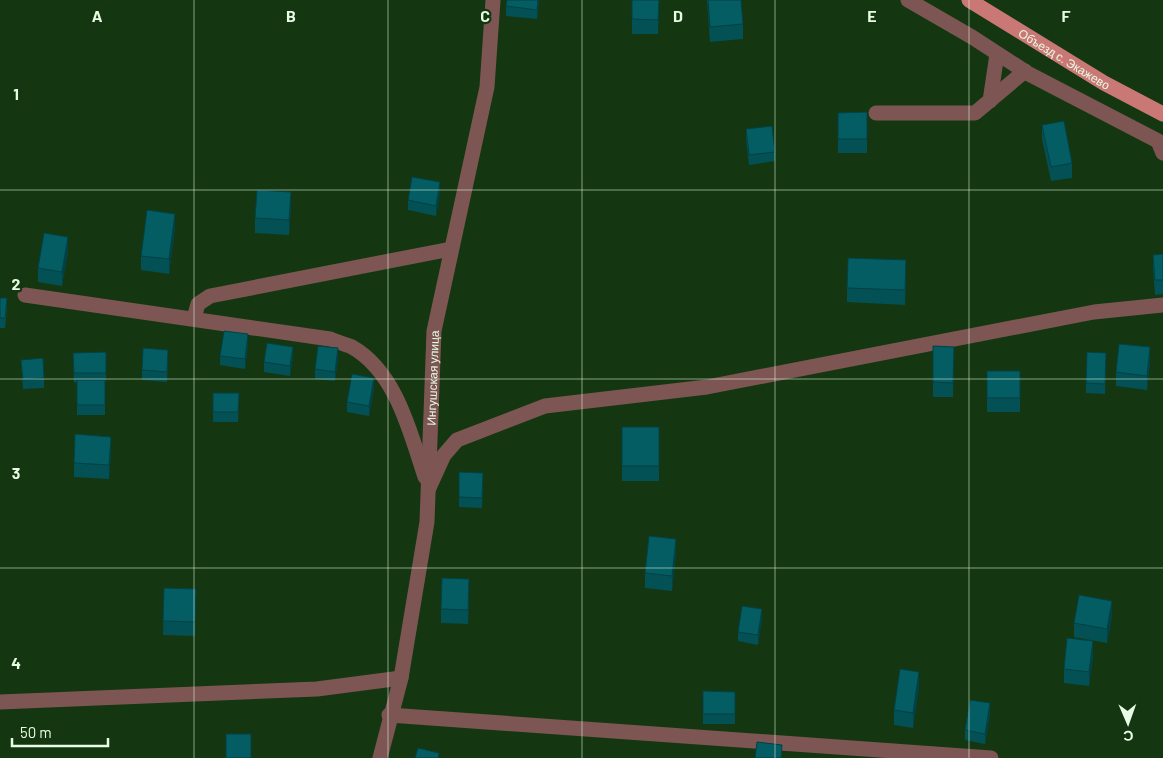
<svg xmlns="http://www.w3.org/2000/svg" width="1163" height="758" viewBox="0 0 1163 758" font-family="Barlow,sans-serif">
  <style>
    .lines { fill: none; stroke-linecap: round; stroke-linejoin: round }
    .minor { stroke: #7d5553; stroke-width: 15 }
    .major { stroke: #ca7875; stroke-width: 15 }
    .wall { fill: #035055 }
    .shaded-wall { fill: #024145 }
    .building { fill: #035d63; stroke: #024145 }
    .grid { fill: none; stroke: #e7fce4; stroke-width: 1; stroke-opacity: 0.55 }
    .labels { text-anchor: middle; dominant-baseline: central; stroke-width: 4.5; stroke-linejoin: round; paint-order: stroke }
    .street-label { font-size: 12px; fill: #e7fce4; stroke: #143711 }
    .grid-label { font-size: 16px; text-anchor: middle; font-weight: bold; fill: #e7fce4; stroke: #143711; stroke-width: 4.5; stroke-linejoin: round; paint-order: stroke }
  </style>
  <rect width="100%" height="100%" fill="#143711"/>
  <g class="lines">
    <g class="minor">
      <polyline points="908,0 972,37 1029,74 1158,141 1163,153"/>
      <polyline points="990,101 997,54"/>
      <polyline points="876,113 975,113 1025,71"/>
      <path d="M25,295L330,339C337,342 345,344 352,347C396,372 410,432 425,477"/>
      <polyline points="194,318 198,304 210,296 451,249"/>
      <polyline points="429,488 444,455 457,440 545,406 707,387 1094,312 1163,305"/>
      <polyline points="0,702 317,689 401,678"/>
      <polyline points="389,715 991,758"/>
      <path id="s1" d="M380,758L401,678L427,522L434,331L487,87L493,0"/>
    </g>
    <path class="major" id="s2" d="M969,0L1104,83L1163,114"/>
  </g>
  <g class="wall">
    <polygon points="539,0 537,19 506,16 506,6"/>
    <polygon points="632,0 659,0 658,34 632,34"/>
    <polygon points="707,0 741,0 743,24 743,39 710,42"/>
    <polygon points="867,112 867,153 838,153 838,113"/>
    <polygon points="1042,125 1072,163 1072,178 1051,181 1042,139"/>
    <polygon points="746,129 775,152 775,161 749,165 746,139"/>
    <polygon points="440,192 436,216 408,210 408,200"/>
    <polygon points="291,206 289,235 255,233 255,218"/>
    <polygon points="175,228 169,274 141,270 141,256"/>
    <polygon points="68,252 62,286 38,282 38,268"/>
    <polygon points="1163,254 1163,294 1155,295 1153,269 1153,255"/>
    <polygon points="906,275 905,305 847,302 847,288"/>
    <polygon points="0,298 7,308 5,328 0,328"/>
    <polygon points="248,344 245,369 220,365 220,356"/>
    <polygon points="933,346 954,347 953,397 933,397"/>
    <polygon points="106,352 106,382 105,382 105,415 77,415 77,382 74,383 73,353"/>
    <polygon points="293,357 290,376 264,372 264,362"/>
    <polygon points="338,358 335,381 315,379 315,369"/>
    <polygon points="21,360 44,378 44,388 23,389"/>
    <polygon points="168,360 167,382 142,380 142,370"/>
    <polygon points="1150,362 1147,390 1116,386 1116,372"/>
    <polygon points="1106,363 1105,394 1086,393 1086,383"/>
    <rect x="987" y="371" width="33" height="41"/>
    <polygon points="374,388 369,416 347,412 347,402"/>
    <polygon points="213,393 239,393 238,422 213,422"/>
    <rect x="622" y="427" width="37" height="54"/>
    <polygon points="111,451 109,479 74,477 74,463"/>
    <polygon points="459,472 483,473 482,508 459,507"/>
    <polygon points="676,553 672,591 645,588 645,573"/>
    <polygon points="164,588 196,589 195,636 163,635"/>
    <polygon points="469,594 468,624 441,623 441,609"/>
    <polygon points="1112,616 1107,643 1074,637 1074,623"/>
    <polygon points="762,618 758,645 738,641 738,632"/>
    <polygon points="1093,656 1089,686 1064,683 1064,669"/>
    <polygon points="919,686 913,728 894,725 894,710"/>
    <polygon points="703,691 735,692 735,724 703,724"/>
    <polygon points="990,713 985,744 965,740 965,730"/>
  </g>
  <g class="shaded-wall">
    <polygon points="538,0 539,0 537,19 537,10"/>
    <polygon points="440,182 440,192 436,216 436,206"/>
    <polygon points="291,192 291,206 289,235 289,220"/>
    <polygon points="175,214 175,228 169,274 169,259"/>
    <polygon points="68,237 68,252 62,286 62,272"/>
    <polygon points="906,260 906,275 905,305 905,290"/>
    <polygon points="248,334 248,344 245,369 245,359"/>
    <polygon points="293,347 293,357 290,376 290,366"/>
    <polygon points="1150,347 1150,362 1147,390 1147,376"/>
    <polygon points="338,348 338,358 335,381 335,372"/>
    <polygon points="374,378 374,388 369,416 369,406"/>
    <polygon points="111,437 111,451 109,479 109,465"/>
    <polygon points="676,539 676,553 672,591 672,576"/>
    <polygon points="1112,601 1112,616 1107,643 1107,629"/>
    <polygon points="762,609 762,618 758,645 758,635"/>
    <polygon points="1093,641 1093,656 1089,686 1089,672"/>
    <polygon points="919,672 919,686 913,728 913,713"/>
    <polygon points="990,703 990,713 985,744 985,734"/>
  </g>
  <g class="building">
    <polygon points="507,0 538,0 537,10 506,6"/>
    <polygon points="632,0 659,0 658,20 632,19"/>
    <polygon points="708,0 741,0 743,24 710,27"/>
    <polygon points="867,112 867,139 838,139 838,113"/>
    <polygon points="1064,121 1072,163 1051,167 1042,125"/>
    <polygon points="772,126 775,152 749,155 746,129"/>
    <polygon points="412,177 440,182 436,206 408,200"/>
    <polygon points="257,190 291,192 289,220 255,218"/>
    <polygon points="147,210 175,214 169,259 141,256"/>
    <polygon points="44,233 68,237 62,272 38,268"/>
    <polygon points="1163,254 1163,280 1155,280 1153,255"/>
    <polygon points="848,258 906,260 905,290 847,288"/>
    <polygon points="0,298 7,298 5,318 0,318"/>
    <polygon points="224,331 248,334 245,359 220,356"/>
    <polygon points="267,343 293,347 290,366 264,362"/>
    <polygon points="1119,344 1150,347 1147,376 1116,372"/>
    <polygon points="318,346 338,348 335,372 315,369"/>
    <polygon points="933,346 954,347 953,383 933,382"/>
    <polygon points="143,348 168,350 167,372 142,370"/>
    <polygon points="106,352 106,373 74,373 73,353"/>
    <polygon points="1087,352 1106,353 1105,384 1086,383"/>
    <polygon points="43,358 44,378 23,380 21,360"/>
    <rect x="987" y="371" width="33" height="27"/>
    <polygon points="352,374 374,378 369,406 347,402"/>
    <rect x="77" y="380" width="28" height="25"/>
    <polygon points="213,393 239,393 238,412 213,412"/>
    <rect x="622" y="427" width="37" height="39"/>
    <polygon points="75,434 111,437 109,465 74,463"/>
    <polygon points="459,472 483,473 482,498 459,497"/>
    <polygon points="649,536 676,539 672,576 645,573"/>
    <polygon points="442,578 469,579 468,610 441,609"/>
    <polygon points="164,588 196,589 195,622 163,621"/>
    <polygon points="1079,595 1112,601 1107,629 1074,623"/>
    <polygon points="742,606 762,609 758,635 738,632"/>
    <polygon points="1067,638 1093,641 1089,672 1064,669"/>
    <polygon points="900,669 919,672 913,713 894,710"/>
    <polygon points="703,691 735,692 735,714 703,714"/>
    <polygon points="970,700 990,703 985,734 965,730"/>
    <rect x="226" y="734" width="25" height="24"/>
    <polygon points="757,742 782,745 781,758 755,758"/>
    <polygon points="418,748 439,753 438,758 415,758"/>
  </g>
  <path class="grid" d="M194,0V758M388,0V758M582,0V758M775,0V758M969,0V758M0,190H1163M0,379H1163M0,568H1163"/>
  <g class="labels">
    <g class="street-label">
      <text stroke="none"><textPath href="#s2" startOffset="112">Объезд с. Экажево</textPath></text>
      <text stroke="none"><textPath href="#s1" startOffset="385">Ингушская улица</textPath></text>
    </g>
  </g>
  <g class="grid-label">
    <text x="97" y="22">A</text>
    <text x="291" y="22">B</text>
    <text x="485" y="22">C</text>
    <text x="678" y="22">D</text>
    <text x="872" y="22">E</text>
    <text x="1066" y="22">F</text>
    <text x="16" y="100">1</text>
    <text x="16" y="290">2</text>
    <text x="16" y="479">3</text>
    <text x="16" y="669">4</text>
  </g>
  <g transform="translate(1128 723) rotate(178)" stroke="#143711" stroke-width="4" paint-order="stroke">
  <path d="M0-4L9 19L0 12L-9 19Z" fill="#e7fce4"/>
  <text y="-8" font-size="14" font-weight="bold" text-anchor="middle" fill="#e7fce4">С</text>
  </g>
  <path d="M12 738v8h96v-8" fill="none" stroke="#e7fce4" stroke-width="2.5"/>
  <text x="20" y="738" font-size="15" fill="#e7fce4" stroke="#143711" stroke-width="4" paint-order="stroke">50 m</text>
</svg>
